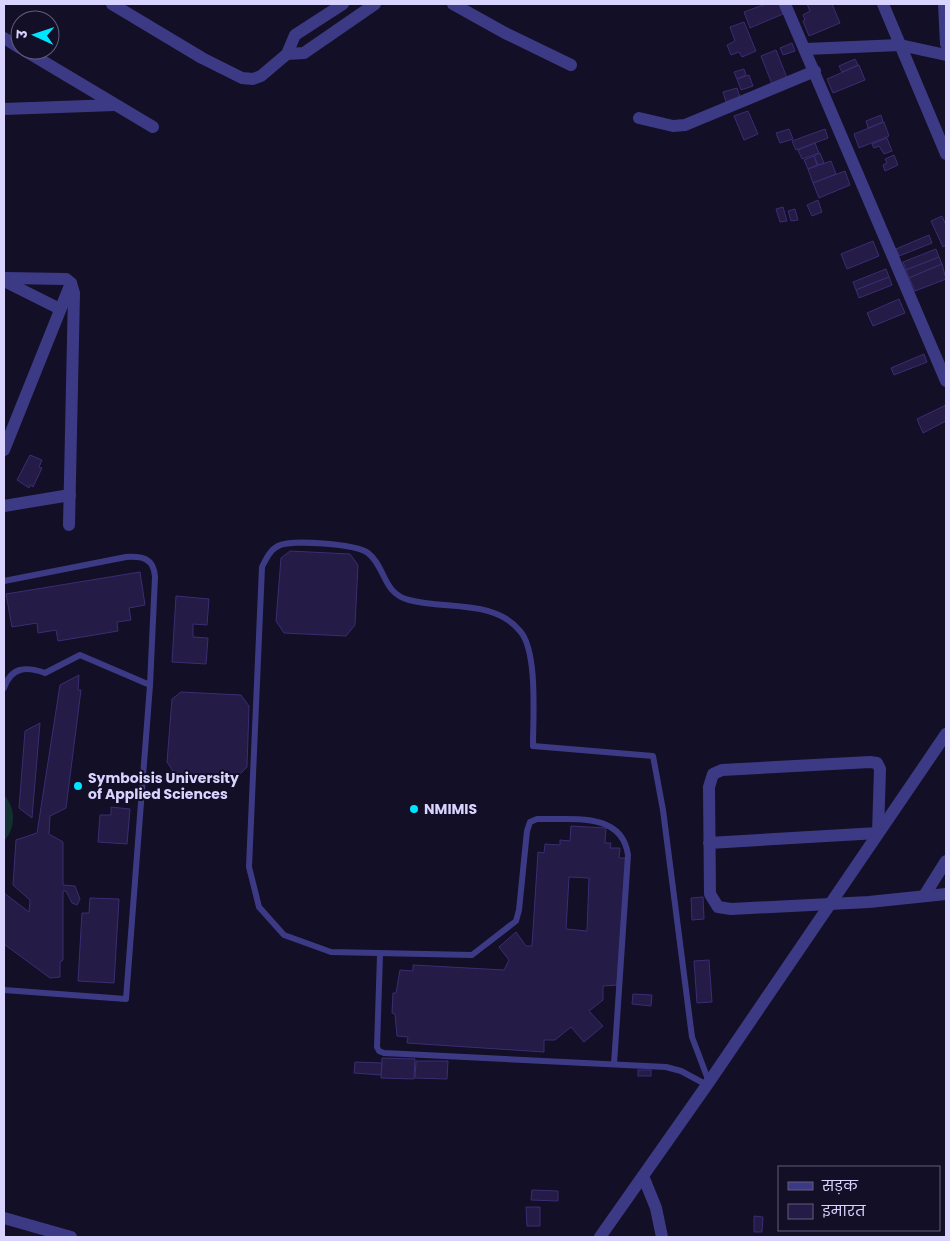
<svg xmlns="http://www.w3.org/2000/svg" width="950" height="1241" viewBox="0 0 950 1241" font-family="Poppins,'Noto Sans Devanagari',sans-serif">
  <style>
    .green { fill: #12302f }
    .building { fill: #241b47; stroke: #3b2d73; fill-rule: evenodd }
    .lines { fill: none; stroke-linecap: round; stroke-linejoin: round }
    .service { stroke: #3d3a85; stroke-width: 6 }
    .minor { stroke: #3d3a85; stroke-width: 12 }
    .poi-dot { fill: #00e5ff; stroke: #130f26; stroke-width: 2 }
    .labels { text-anchor: middle; dominant-baseline: central; stroke-width: 4; stroke-linejoin: round; paint-order: stroke }
    .poi-label { font-size: 14px; font-weight: bold; fill: #d9d4ff; stroke: #130f26; text-anchor: start }
  </style>
  <rect width="100%" height="100%" fill="#130f26"/>
  <path class="green" d="M4,795C16,808 16,828 4,841Z"/>
  <g class="building">
    <polygon points="766,4 779,4 783,14 750,28 744,12"/>
    <polygon points="807,4 832,4 840,23 809,36 803,21 805,20 803,15 810,11"/>
    <polygon points="744,22 756,51 742,57 739,52 731,55 727,45 735,41 730,27"/>
    <polygon points="792,43 795,51 783,55 780,48"/>
    <polygon points="776,50 787,78 772,84 761,56"/>
    <polygon points="855,59 858,65 842,72 839,66"/>
    <polygon points="859,65 865,80 833,93 827,79"/>
    <polygon points="744,69 746,75 737,79 734,72"/>
    <polygon points="749,75 753,86 741,90 737,79"/>
    <polygon points="737,88 740,97 726,102 723,92"/>
    <polygon points="748,111 758,134 744,140 734,116"/>
    <polygon points="881,115 883,122 868,128 866,121"/>
    <polygon points="884,122 889,136 859,148 854,134"/>
    <polygon points="789,129 793,139 780,143 776,133"/>
    <polygon points="825,129 828,138 796,150 792,141"/>
    <polygon points="887,138 892,151 884,154 879,146 874,148 872,144"/>
    <polygon points="815,143 819,153 802,159 798,150"/>
    <polygon points="820,153 824,163 818,165 814,156"/>
    <polygon points="894,155 898,165 885,171 883,165 887,163 885,159"/>
    <polygon points="814,156 817,165 808,169 804,160"/>
    <polygon points="831,161 836,174 813,183 808,169"/>
    <polygon points="845,171 850,185 819,198 813,183"/>
    <polygon points="818,200 822,212 812,216 807,205"/>
    <polygon points="783,207 787,221 780,222 776,209"/>
    <polygon points="795,209 798,220 791,221 788,211"/>
    <polygon points="942,216 946,225 946,245 943,247 931,221"/>
    <polygon points="929,235 932,243 899,256 896,249"/>
    <polygon points="873,241 879,256 847,269 841,254"/>
    <polygon points="936,249 939,257 906,270 903,262"/>
    <polygon points="939,257 942,264 909,278 906,270"/>
    <polygon points="942,264 946,279 915,291 909,278"/>
    <polygon points="886,269 889,277 856,290 853,282"/>
    <polygon points="889,277 892,285 859,298 856,290"/>
    <polygon points="899,299 905,313 873,326 867,313"/>
    <polygon points="924,354 927,362 894,375 891,368"/>
    <polygon points="946,405 946,421 923,433 917,419"/>
    <polygon points="30,455 42,460 39,467 42,468 33,487 30,485 29,488 17,480"/>
    <polygon points="290,551 350,554 358,565 355,625 346,636 284,633 276,621 281,558"/>
    <polygon points="140,572 145,605 129,608 131,620 117,622 118,631 58,641 56,630 38,633 37,623 12,627 6,594"/>
    <polygon points="176,596 209,599 207,625 193,624 193,637 208,638 206,664 172,662"/>
    <polygon points="79,675 78,690 81,690 66,808 50,816 49,834 63,842 63,885 75,886 80,899 77,905 72,903 66,891 63,891 63,960 60,962 60,977 50,978 4,944 4,893 29,912 30,900 13,885 16,840 37,833 60,685"/>
    <polygon points="181,692 241,695 249,706 247,767 237,777 175,774 167,762 172,699"/>
    <polygon points="40,723 32,818 19,808 25,731"/>
    <polygon points="111,807 130,809 127,844 98,842 100,815 111,815"/>
    <path d="M571,826L606,828L605,843H611L610,848H620L619,858H626L617,985L603,986V1000L589,1011L603,1026L584,1042L571,1027L555,1040H544V1052L407,1043L408,1037L397,1036L395,1014L392,1013L393,993H396L400,970L413,971V965L504,970L509,960L499,947L516,932L526,946H532L538,852L544,853L545,844L560,845V840L570,841ZM569,877L589,878L587,931L566,929Z"/>
    <polygon points="703,897 704,919 692,920 691,898"/>
    <polygon points="90,898 119,899 114,983 78,981 82,913 89,913"/>
    <polygon points="709,960 712,1002 697,1003 694,961"/>
    <polygon points="633,994 652,995 651,1006 632,1004"/>
    <polygon points="382,1058 415,1059 414,1079 381,1078"/>
    <polygon points="416,1061 448,1061 447,1079 415,1078"/>
    <polygon points="355,1062 382,1063 381,1075 354,1073"/>
    <rect x="638" y="1070" width="13" height="6"/>
    <polygon points="532,1190 558,1191 558,1201 531,1200"/>
    <polygon points="526,1207 540,1207 540,1226 527,1226"/>
    <polygon points="754,1216 763,1217 762,1232 754,1232"/>
  </g>
  <g class="lines">
    <g class="service">
      <path d="M4,581L126,557C142,556 154,558 155,577L150,685"/>
      <path d="M4,688C11,667 26,666 45,673L80,655L150,685L126,999L4,990"/>
      <polyline points="380,955 377,1047 379,1051 384,1053 666,1067 681,1071 707,1085"/>
      <path d="M614,1064L628,855C622,811 571,820 537,819L530,822L527,831L519,910L516,921L472,955L331,952L284,935L259,907L249,867L262,567C266,559 270,550 278,546C291,539 356,544 368,553C386,567 382,593 409,600C446,610 494,599 520,631C538,651 533,719 533,746L653,756L663,810L692,1037L709,1082"/>
    </g>
    <g class="minor">
      <polyline points="112,4 202,58 242,78 253,79 261,76 287,54 295,35 343,4"/>
      <polyline points="453,4 505,33 571,65"/>
      <polyline points="785,4 946,381"/>
      <polyline points="883,4 946,154"/>
      <polyline points="944,4 946,44"/>
      <polyline points="4,38 20,48"/>
      <polyline points="806,49 900,45 946,55"/>
      <polyline points="24,50 153,127"/>
      <polyline points="287,54 304,53 375,4"/>
      <polyline points="4,109 115,105"/>
      <polyline points="639,118 673,126 685,125 815,71"/>
      <polyline points="4,278 66,279 71,283 74,293 69,525"/>
      <polyline points="4,281 60,309"/>
      <polyline points="4,450 71,283"/>
      <polyline points="4,506 70,495"/>
      <polyline points="709,843 878,833 880,769 877,763 870,762 722,770 713,774 709,787 710,894 718,907 731,909 869,902 946,894"/>
      <polyline points="924,896 946,861"/>
      <polyline points="643,1176 656,1208 662,1237"/>
      <polyline points="4,1218 71,1237"/>
      <polyline points="600,1237 709,1082 946,734"/>
    </g>
  </g>
  <g class="poi-dot">
    <circle cx="78" cy="786" r="5"/>
    <circle cx="414" cy="809" r="5"/>
  </g>
  <g class="labels">
    <g class="poi-label">
      <text x="88" y="778">Symboisis University<tspan x="88" dy="16">of Applied Sciences</tspan></text>
      <text x="424" y="809">NMIMIS</text>
    </g>
  </g>
  <rect width="950" height="1241" fill="none" stroke="#d9d4ff" stroke-width="10"/>
  <rect x="778" y="1166" width="162" height="65" fill="#130f26" stroke="#625e7d"/>
  <rect x="788" y="1182" width="25" height="8" fill="#3d3a85" stroke="#625e7d"/>
  <text x="822" y="1191" font-size="15" fill="#d9d4ff">सड़क</text>
  <rect x="788" y="1204" width="25" height="15" fill="#241b47" stroke="#625e7d"/>
  <text x="822" y="1216" font-size="15" fill="#d9d4ff">इमारत</text>
  <g transform="translate(35 35) rotate(273)"><circle r="24" fill="#130f26" stroke="#625e7d"/>
  <path d="M0-4L9 19L0 12L-9 19Z" fill="#00e5ff"/>
  <text y="-8" font-size="14" font-weight="bold" text-anchor="middle" fill="#d9d4ff">उ</text>
  </g>
</svg>
